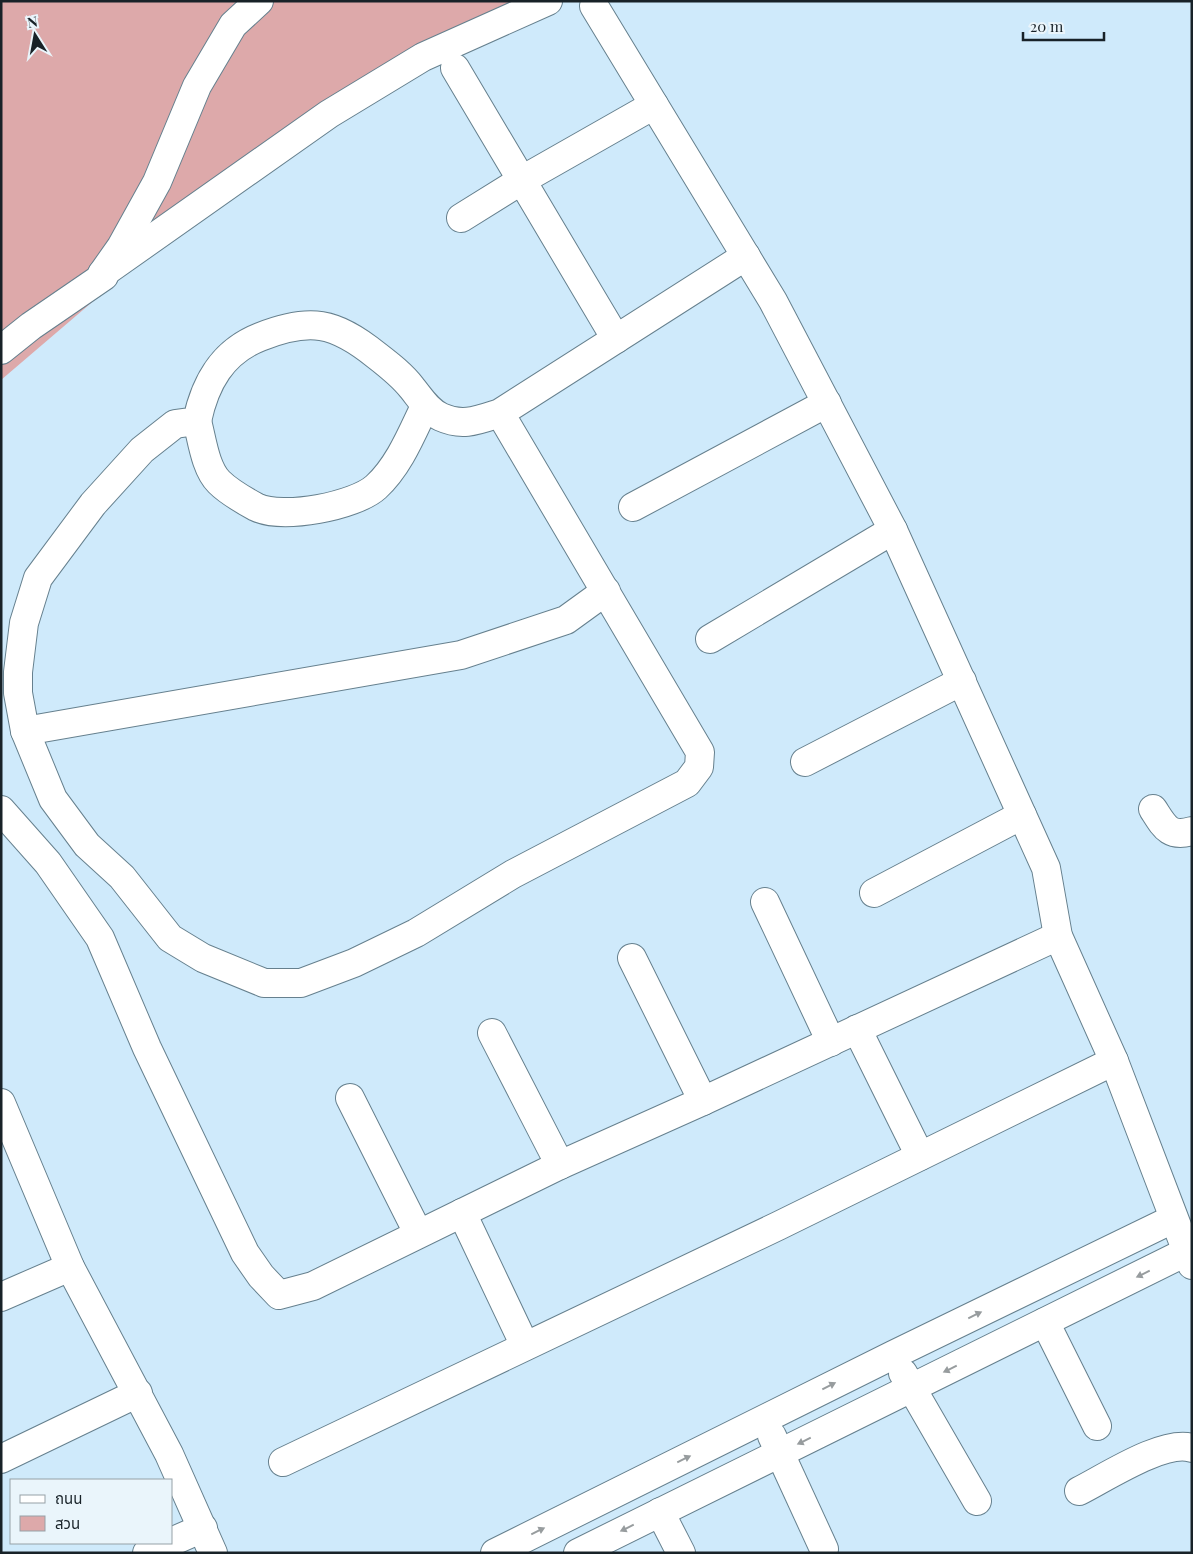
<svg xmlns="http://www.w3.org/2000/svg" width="1193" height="1554" viewBox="0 0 1193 1554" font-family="'Playfair Display','Noto Sans Thai',serif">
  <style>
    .green { fill: #dda9aa }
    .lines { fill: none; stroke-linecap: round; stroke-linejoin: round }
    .minor-casing { stroke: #66808e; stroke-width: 30 }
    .minor { stroke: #fff; stroke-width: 28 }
    .oneway { fill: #979c9e }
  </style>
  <rect width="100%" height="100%" fill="#cfeafb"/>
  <polygon class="green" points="1,1 532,1 501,15 166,239 1,380"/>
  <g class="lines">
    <defs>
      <g id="minor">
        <polyline points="594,6 773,301 893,530 1046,868 1058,936 1114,1061 1192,1265"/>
        <polyline points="455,68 616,339"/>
        <polyline points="461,218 522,180 654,105"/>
        <polyline points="102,274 329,114 423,57 548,1"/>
        <polyline points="1,350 31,326 104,276 102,274 121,247 157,182 197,86 233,25 259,1"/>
        <path d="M500,413L700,752L699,767L687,783L513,874L416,933L354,963L301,983H264L203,958L170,938L122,877L87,845L53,799L25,731L18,693V672L24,623L38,578L93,504L142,450L175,424L197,421C205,383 222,352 260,337C310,317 335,322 376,355C389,365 402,375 412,388C421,399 428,411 441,417C463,427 478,420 500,413L746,256"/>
        <path d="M197,421C202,439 205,468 219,482C228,491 245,501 256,507C283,520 355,506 376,487C399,466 412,433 425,406"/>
        <polyline points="633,507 827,403"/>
        <polyline points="710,639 893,530"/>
        <polyline points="25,731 461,655 566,620 606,591"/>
        <polyline points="805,762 962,681"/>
        <path d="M1153,809C1164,826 1169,838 1192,831"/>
        <polyline points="1,810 48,863 100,938 147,1048 245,1253 261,1276 279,1295 313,1286 560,1165 703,1101 1058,936"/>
        <polyline points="874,893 1022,815"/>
        <polyline points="765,902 831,1042"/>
        <polyline points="632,958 703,1101"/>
        <polyline points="857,1029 920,1156"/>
        <polyline points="492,1033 560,1165"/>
        <polyline points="350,1098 418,1233"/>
        <polyline points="1,1103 70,1267 169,1454 213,1553"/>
        <polyline points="462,1213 525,1346"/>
        <polyline points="1,1297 70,1267"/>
        <polyline points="1045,1322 1097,1426"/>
        <polyline points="903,1373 977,1501"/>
        <polyline points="772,1436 824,1549"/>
        <polyline points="1,1459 138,1393"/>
        <polyline points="283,1462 778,1226 1114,1061"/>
        <path d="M1079,1491C1105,1478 1164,1439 1192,1448"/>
        <polyline points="660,1512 681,1553"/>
        <polyline points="171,1542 203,1528"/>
        <polyline points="147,1553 169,1543"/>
        <polyline points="495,1553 893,1355 1173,1219"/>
        <polyline points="578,1553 1186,1252"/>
      </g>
    </defs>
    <use href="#minor" class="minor-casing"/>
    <use href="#minor" class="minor"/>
  </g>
  <defs><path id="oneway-solid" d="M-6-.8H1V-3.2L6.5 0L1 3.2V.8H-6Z" transform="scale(1.25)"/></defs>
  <g class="oneway">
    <use href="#oneway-solid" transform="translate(1143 1274) rotate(154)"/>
    <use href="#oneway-solid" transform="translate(975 1315) rotate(-26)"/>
    <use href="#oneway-solid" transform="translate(950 1369) rotate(154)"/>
    <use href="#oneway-solid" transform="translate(829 1386) rotate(-27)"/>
    <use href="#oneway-solid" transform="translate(804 1441) rotate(154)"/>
    <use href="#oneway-solid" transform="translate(684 1459) rotate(-26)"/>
    <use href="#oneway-solid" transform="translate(627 1528) rotate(154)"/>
    <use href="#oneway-solid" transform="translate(538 1531) rotate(-26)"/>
  </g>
  <rect width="1193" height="1554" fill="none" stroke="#182228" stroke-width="5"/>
  <rect x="10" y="1479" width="162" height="65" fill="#eaf5fb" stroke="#96a1a7"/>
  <rect x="20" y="1495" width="25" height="8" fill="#ffffff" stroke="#96a1a7"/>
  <text x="55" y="1504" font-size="15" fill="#182228">ถนน</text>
  <rect x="20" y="1516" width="25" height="15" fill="#dda9aa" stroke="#96a1a7"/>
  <text x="55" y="1529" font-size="15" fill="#182228">สวน</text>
  <g transform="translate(35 35) rotate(349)" stroke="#eaf5fb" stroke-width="4" paint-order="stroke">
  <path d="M0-4L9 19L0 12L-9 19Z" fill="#182228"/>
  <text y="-8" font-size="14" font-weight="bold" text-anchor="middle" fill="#182228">N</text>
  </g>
  <path d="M1023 32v8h81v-8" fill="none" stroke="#182228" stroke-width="2.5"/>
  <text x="1030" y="32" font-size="15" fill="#182228" stroke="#eaf5fb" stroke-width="4" paint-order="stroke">20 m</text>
</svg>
